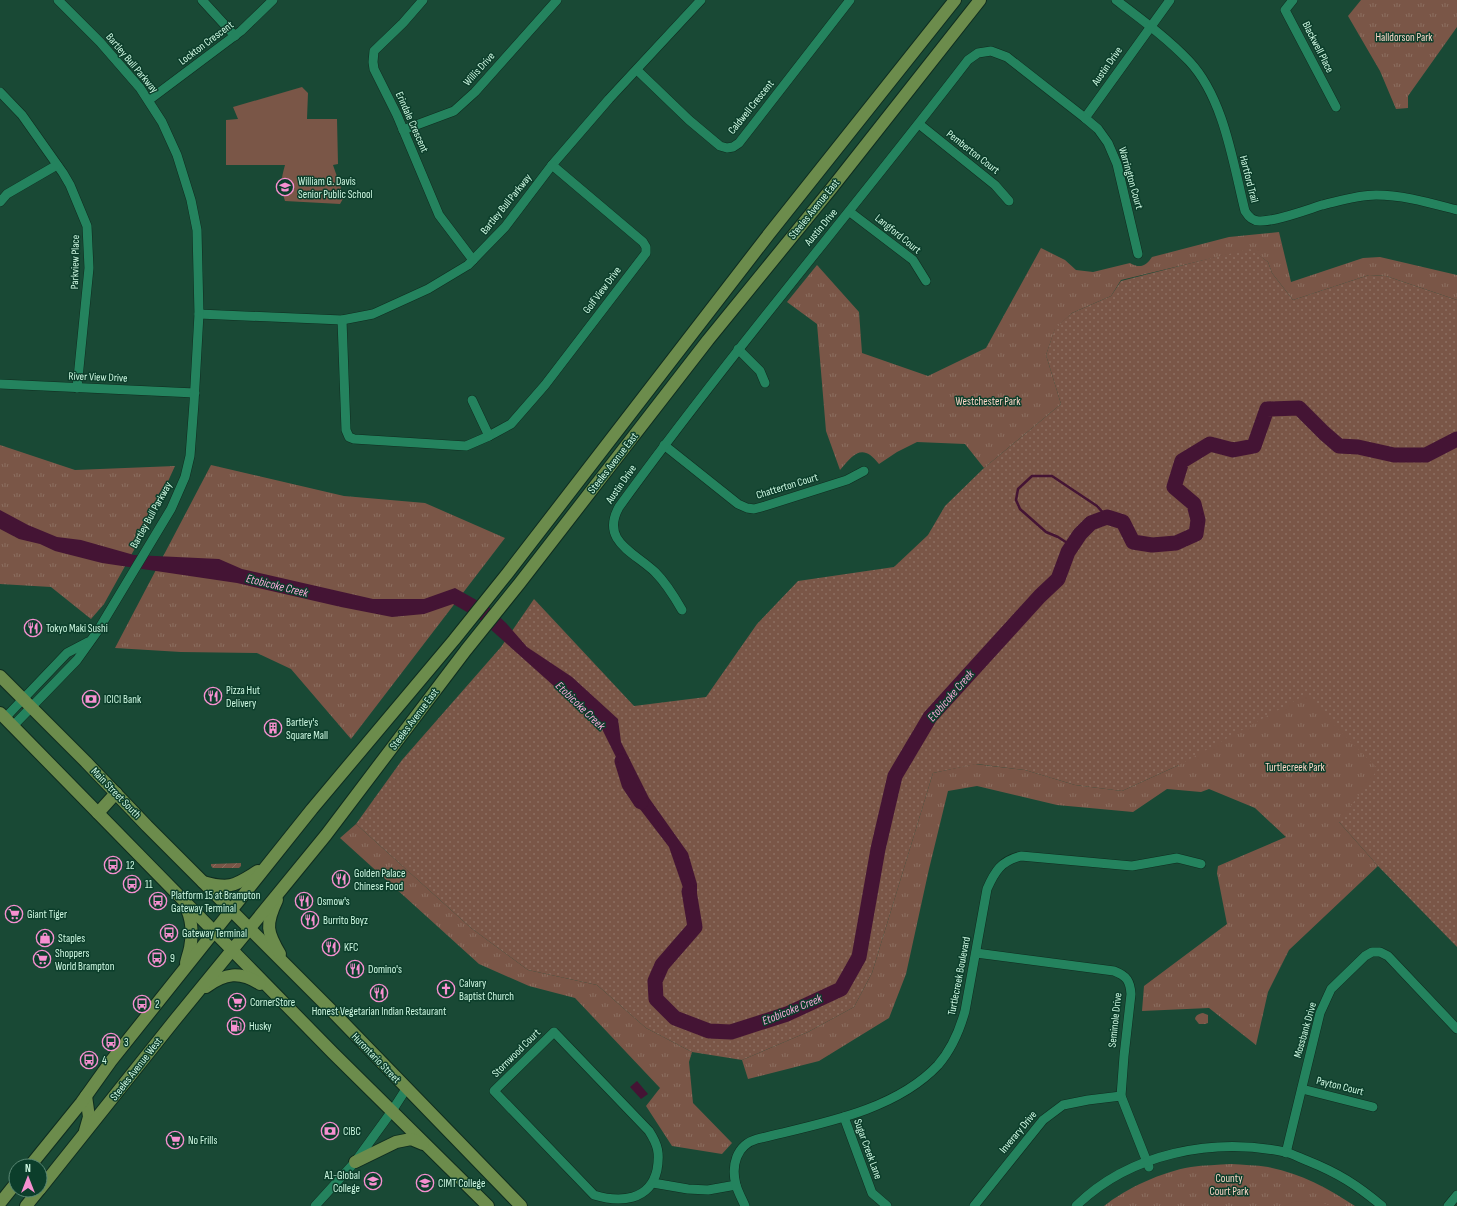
<svg xmlns="http://www.w3.org/2000/svg" width="1457" height="1206" viewBox="0 0 1457 1206" font-family="'Sofia Sans Condensed',sans-serif">
  <style>
    .grass { fill: url(#grass-dots) }
    .park { fill: url(#park-tufts) }
    .garden { fill: url(#garden-furrows) }
    .pitch { fill: #7a5647 }
    .water { fill: #441434 }
    .lines { fill: none; stroke-linecap: round; stroke-linejoin: round }
    .stream { stroke: #441434; stroke-width: 2.5 }
    .river { stroke: #441434; stroke-width: 15 }
    .minor-casing { stroke: #0f2c1f; stroke-width: 10 }
    .major-casing { stroke: #0f2c1f; stroke-width: 14 }
    .minor { stroke: #24835e; stroke-width: 9 }
    .major { stroke: #6c8c4c; stroke-width: 12 }
    .labels { text-anchor: middle; dominant-baseline: central; stroke-width: 3; stroke-linejoin: round; paint-order: stroke }
    .park-label { font-size: 11px; fill: #fcd7c8; stroke: #0c3e2b }
    .street-label { font-size: 11px; fill: #cef8e2; stroke: #0c3e2b }
    .poi-label { font-size: 11px; fill: #cef8e2; stroke: #0c3e2b; text-anchor: start }
    .water-label { font-size: 12px; font-style: italic; fill: #f9a6d8; stroke: #0c3e2b }
  </style>
  <defs>
    <pattern id="grass-dots" width="8" height="8" patternUnits="userSpaceOnUse"><rect width="8" height="8" fill="#7a5647"/><path d="M2 2h.1M6 6h.1" fill="none" stroke="#8c6f61" stroke-width="1.8" stroke-linecap="round"/></pattern>
    <pattern id="park-tufts" width="24" height="20" patternUnits="userSpaceOnUse"><rect width="24" height="20" fill="#7a5647"/><path d="M3 7l-1-3M5 7V3M7 7l1-3M15 17l-1-3M17 17v-4M19 17l1-3" fill="none" stroke="#8c6f61"/></pattern>
    <pattern id="garden-furrows" width="10" height="10" patternUnits="userSpaceOnUse"><rect width="10" height="10" fill="#7a5647"/><path d="M-1 1l2-2M0 10L10 0M9 11l2-2" fill="none" stroke="#8c6f61"/></pattern>
  </defs>
  <rect width="100%" height="100%" fill="#194935"/>
  <polygon class="grass" points="1250,248 1268,262 1272,273 1293,300 1369,275 1386,276 1457,300 1457,947 1378,866 1339,822 1179,765 1122,791 1075,785 1025,770 977,764 933,773 872,973 854,1007 808,1032 742,1060 692,1052 646,1028 597,985 528,970 471,928 356,824 402,760 501,647 534,599 634,706 706,697 757,624 798,581 894,567 928,535 945,506 984,468 1061,404 1046,355 1055,328 1072,313 1111,296 1121,281"/>
  <g class="park">
    <polygon points="1361,0 1457,0 1457,27 1408,96 1408,108 1396,109 1380,71 1348,16"/>
    <path d="M1279,232L1291,282L1363,258L1380,257L1457,275V300L1386,276L1369,275L1293,300L1272,273L1268,262L1250,249L1121,280L1111,296L1072,313L1055,329L1046,355L1061,404L984,468L965,444L917,442L897,452L879,464C863,443 854,453 840,470L826,431L817,324L787,302L817,265L859,312L862,353L928,376L986,348L1041,248L1065,260L1076,270L1093,272L1130,263C1140,269 1146,266 1152,257L1229,237Z"/>
    <polygon points="0,445 75,470 175,466 149,523 104,604 91,619 51,587 0,584"/>
    <polygon points="211,465 344,496 425,503 505,538 351,739 291,669 257,653 181,652 115,648"/>
    <polygon points="1305,695 1378,769 1339,822 1378,866 1289,950 1268,992 1256,1045 1209,1008 1142,1011 1144,986 1227,924 1217,873 1218,866 1286,837 1255,808 1209,789 1201,792 1167,789 1133,812 1057,805 977,786 948,791 929,869 906,974 889,1018 819,1061 748,1079 742,1060 808,1032 854,1007 872,973 933,773 975,764 1025,770 1075,785 1122,791 1179,765"/>
    <polygon points="356,824 471,928 528,970 597,985 646,1028 692,1052 689,1062 693,1103 732,1143 722,1154 672,1146 646,1106 660,1088 575,998 529,986 479,964 340,838"/>
    <path d="M1203,1013L1208,1015V1023L1205,1024H1199L1195,1019C1196,1015 1198,1014 1203,1013Z"/>
    <path d="M1231,1164C1243,1165 1256,1165 1268,1167C1300,1173 1328,1188 1355,1206H1104C1127,1188 1161,1172 1191,1167C1204,1165 1218,1165 1231,1164Z"/>
  </g>
  <polygon class="garden" points="241,863 241,866 239,868 213,868 211,866 211,864"/>
  <g class="pitch">
    <path d="M302,87L308,93L307,119H337L338,164L333,165L344,197L340,204L285,201C280,186 281,179 285,165H226V120L238,119L233,107Z"/>
    <polygon points="1308,1201 1317,1201 1331,1206 1283,1206 1294,1202"/>
  </g>
  <g class="water">
    <polygon points="0,510 28,525 57,537 81,540 134,555 219,559 242,569 373,599 424,599 455,588 489,607 506,623 527,647 572,677 618,719 621,742 649,798 688,853 697,884 697,911 691,911 669,847 633,800 629,783 602,729 479,619 453,604 424,614 392,617 341,607 237,583 102,563 55,551 40,544 19,539 0,529"/>
    <polygon points="637,1081 648,1094 641,1099 630,1087"/>
  </g>
  <g class="lines">
    <polyline class="stream" points="1072,546 1058,537 1046,532 1020,509 1016,500 1018,489 1032,476 1052,476 1097,506 1107,517"/>
    <g class="river">
      <polyline points="622,761 629,784 641,802"/>
      <polyline points="689,891 695,927 662,965 655,981 656,999 675,1018 709,1031 731,1032 787,1014 841,989 859,957 878,849 895,776 930,717 1040,596 1058,579 1068,552 1080,534 1091,523 1107,517 1123,522 1133,542 1152,545 1176,543 1196,534 1198,520 1194,504 1174,487 1182,461 1210,444 1233,450 1254,446 1267,409 1299,408 1324,433 1339,446 1358,447 1394,455 1426,455 1457,439"/>
    </g>
    <defs>
      <g id="minor">
        <polyline points="202,0 235,36"/>
        <polyline points="423,0 403,23 374,51 373,62 374,69 397,115 439,215 473,260"/>
        <path d="M1116,0C1141,19 1167,38 1189,61C1224,98 1233,163 1245,211C1248,216 1253,221 1259,221C1274,222 1306,210 1322,205C1339,201 1358,195 1376,195C1404,195 1430,203 1457,210"/>
        <polyline points="1293,0 1285,10 1336,107"/>
        <polyline points="637,70 689,120 720,146 727,148 733,147 739,143 850,0"/>
        <polyline points="0,92 22,115 63,173 70,185 87,226 89,268 77,388"/>
        <polyline points="149,100 241,31 273,0"/>
        <polyline points="1085,118 1170,0"/>
        <polyline points="919,124 995,185 1009,201"/>
        <polyline points="403,130 454,111 475,92 557,0"/>
        <polyline points="0,202 7,194 57,165"/>
        <polyline points="850,212 913,260 926,281"/>
        <polyline points="199,314 342,320 373,314 428,289 468,265 505,227 552,165 609,99 701,0"/>
        <polyline points="342,320 346,430 349,437 354,439 466,446 489,436 511,424 545,385 646,253 646,247 643,242 552,165"/>
        <polyline points="738,349 760,371 765,383"/>
        <polyline points="0,384 195,393"/>
        <polyline points="472,400 489,436"/>
        <polyline points="664,445 738,504 747,508 754,509 765,506 847,480 864,471"/>
        <path d="M682,610C674,596 666,583 655,572C634,552 600,541 619,507C730,354 853,210 968,60L978,53L991,51L1007,57L1085,118L1098,129L1108,143L1117,164L1138,254"/>
        <polyline points="5,718 67,653 88,642"/>
        <polyline points="13,726 77,660 97,632 171,509 185,477 190,456 194,403 199,314 197,230 191,200 177,155 162,122 140,88 100,42 58,0"/>
        <path d="M976,953L1114,971C1127,976 1130,981 1131,994L1124,1056L1121,1096L1149,1167"/>
        <path d="M554,1032L649,1131C658,1145 660,1153 657,1170C650,1201 620,1203 594,1195L494,1091Z"/>
        <polyline points="1302,1089 1373,1107"/>
        <polyline points="844,1117 872,1193 887,1206"/>
        <polyline points="1286,1153 1320,1013 1331,989 1365,956 1372,952 1380,952 1388,956 1457,1029"/>
        <polyline points="653,1183 688,1189 708,1190 736,1185"/>
        <polyline points="315,1206 355,1162 392,1111 406,1089"/>
        <path d="M745,1206C742,1199 738,1192 736,1185C731,1166 736,1145 757,1139C817,1124 894,1112 938,1065C951,1050 960,1029 965,1011L987,889C995,871 1001,861 1021,856L1132,866L1177,858L1201,864"/>
        <polyline points="974,1206 1043,1120 1063,1105 1088,1100 1121,1096"/>
        <path d="M1076,1206C1130,1153 1213,1137 1285,1152C1293,1154 1300,1158 1308,1161C1338,1173 1357,1185 1382,1206"/>
        <polyline points="1448,1206 1457,1195"/>
      </g>
      <g id="major">
        <polyline points="0,676 86,762 147,826 333,1012 521,1206"/>
        <polyline points="0,713 333,1053 488,1206"/>
        <polyline points="98,813 116,793"/>
        <path d="M203,882C231,890 235,885 258,871"/>
        <path d="M277,900C265,925 267,932 280,954"/>
        <path d="M185,906C192,917 193,935 190,948C189,953 187,958 186,963"/>
        <path d="M206,987C225,973 240,971 260,984"/>
        <polyline points="85,1131 89,1117 86,1096"/>
        <polyline points="355,1162 396,1142 411,1139 423,1144"/>
        <polyline points="30,1166 81,1103 111,1061 312,809 454,640 507,574 769,234 955,0"/>
        <polyline points="40,1189 174,1021 326,835 466,650 519,584 708,340 831,189 980,0"/>
        <polyline points="0,1203 16,1183"/>
        <polyline points="26,1206 39,1190"/>
      </g>
    </defs>
    <use href="#minor" class="minor-casing"/>
    <use href="#major" class="major-casing"/>
    <use href="#minor" class="minor"/>
    <use href="#major" class="major"/>
  </g>
  <defs>
    <symbol id="school-ring" viewBox="-11 -11 22 22"><circle r="9.5" fill="#0c3e2b" stroke="#f690d0" stroke-width="1.5"/><path d="M0-5L7-2L0 1L-7-2ZM-4 1L0 2.5L4 1V4Q0 6-4 4Z" fill="#f690d0"/></symbol>
    <symbol id="restaurant-ring" viewBox="-11 -11 22 22"><circle r="9.5" fill="#0c3e2b" stroke="#f690d0" stroke-width="1.5"/><path d="M-5-6h1v4h1v-4h1v4h1v-4h1v5L-1.5 .5V6h-2V.5L-5-1ZM5-6V6H3V1.5H1.5Q1.5-4 5-6Z" fill="#f690d0"/></symbol>
    <symbol id="bank-ring" viewBox="-11 -11 22 22"><circle r="9.5" fill="#0c3e2b" stroke="#f690d0" stroke-width="1.5"/><path d="M-6-4H6V4H-6ZM0-2.3a2.3 2.3 0 1 0 0 4.6a2.3 2.3 0 1 0 0-4.6Z" fill="#f690d0"/></symbol>
    <symbol id="building-ring" viewBox="-11 -11 22 22"><circle r="9.5" fill="#0c3e2b" stroke="#f690d0" stroke-width="1.5"/><path d="M-4-6H4V6H1V3H-1V6H-4ZM-2.5-4.3h1.7v1.8h-1.7ZM.8-4.3h1.7v1.8H.8ZM-2.5-1h1.7V.8h-1.7ZM.8-1h1.7V.8H.8Z" fill="#f690d0"/></symbol>
    <symbol id="bus-ring" viewBox="-11 -11 22 22"><circle r="9.5" fill="#0c3e2b" stroke="#f690d0" stroke-width="1.5"/><path d="M-5-6H5V4H4V6H2V4H-2V6H-4V4H-5ZM-3.5-4V0h7V-4ZM-3.5 1.2v1.5H-2V1.2ZM2 1.2v1.5H3.5V1.2Z" fill="#f690d0"/></symbol>
    <symbol id="supermarket-ring" viewBox="-11 -11 22 22"><circle r="9.5" fill="#0c3e2b" stroke="#f690d0" stroke-width="1.5"/><path d="M-6-5.5h2.5l.6 2H6L4.5 2H-2.5L-4.4-4H-6ZM-1.5 3.2a1.3 1.3 0 1 0 .1 0ZM3 3.2a1.3 1.3 0 1 0 .1 0Z" fill="#f690d0"/></symbol>
    <symbol id="shop-ring" viewBox="-11 -11 22 22"><circle r="9.5" fill="#0c3e2b" stroke="#f690d0" stroke-width="1.5"/><path d="M-5-2.5h2.3a2.7 3.5 0 0 1 5.4 0H5L5.5 6h-11ZM-1.5-2.5h3a1.5 2.3 0 0 0-3 0Z" fill="#f690d0"/></symbol>
    <symbol id="church-ring" viewBox="-11 -11 22 22"><circle r="9.5" fill="#0c3e2b" stroke="#f690d0" stroke-width="1.5"/><path d="M-1.2-6h2.4v3.5h3.3v2.4h-3.3V6h-2.4V-.1h-3.3v-2.4h3.3Z" fill="#f690d0"/></symbol>
    <symbol id="fuel-ring" viewBox="-11 -11 22 22"><circle r="9.5" fill="#0c3e2b" stroke="#f690d0" stroke-width="1.5"/><path d="M-5.5-6h7V0h2V4h1.3V-2.5L3-4.5l.8-.8L6-3V5H2.5V1h-1V6h-7ZM-4.2-4.7v3.2H.2V-4.7Z" fill="#f690d0"/></symbol>
    <symbol id="university-ring" viewBox="-11 -11 22 22"><circle r="9.5" fill="#0c3e2b" stroke="#f690d0" stroke-width="1.5"/><path d="M0-5L7-2L0 1L-7-2ZM-4 1L0 2.5L4 1V4Q0 6-4 4Z" fill="#f690d0"/></symbol>
  </defs>
  <g fill-rule="evenodd">
    <use href="#school-ring" x="275" y="177" width="20" height="20"/>
    <use href="#restaurant-ring" x="23" y="618" width="20" height="20"/>
    <use href="#restaurant-ring" x="203" y="686" width="20" height="20"/>
    <use href="#bank-ring" x="81" y="689" width="20" height="20"/>
    <use href="#building-ring" x="263" y="718" width="20" height="20"/>
    <use href="#bus-ring" x="103" y="855" width="20" height="20"/>
    <use href="#restaurant-ring" x="331" y="869" width="20" height="20"/>
    <use href="#bus-ring" x="122" y="874" width="20" height="20"/>
    <use href="#bus-ring" x="148" y="891" width="20" height="20"/>
    <use href="#restaurant-ring" x="294" y="891" width="20" height="20"/>
    <use href="#supermarket-ring" x="4" y="904" width="20" height="20"/>
    <use href="#restaurant-ring" x="300" y="910" width="20" height="20"/>
    <use href="#bus-ring" x="159" y="923" width="20" height="20"/>
    <use href="#shop-ring" x="35" y="928" width="20" height="20"/>
    <use href="#restaurant-ring" x="321" y="937" width="20" height="20"/>
    <use href="#bus-ring" x="147" y="948" width="20" height="20"/>
    <use href="#supermarket-ring" x="32" y="949" width="20" height="20"/>
    <use href="#restaurant-ring" x="345" y="959" width="20" height="20"/>
    <use href="#church-ring" x="436" y="979" width="20" height="20"/>
    <use href="#restaurant-ring" x="369" y="983" width="20" height="20"/>
    <use href="#supermarket-ring" x="227" y="992" width="20" height="20"/>
    <use href="#bus-ring" x="132" y="994" width="20" height="20"/>
    <use href="#fuel-ring" x="226" y="1016" width="20" height="20"/>
    <use href="#bus-ring" x="101" y="1032" width="20" height="20"/>
    <use href="#bus-ring" x="79" y="1050" width="20" height="20"/>
    <use href="#bank-ring" x="320" y="1121" width="20" height="20"/>
    <use href="#supermarket-ring" x="165" y="1130" width="20" height="20"/>
    <use href="#university-ring" x="363" y="1171" width="20" height="20"/>
    <use href="#university-ring" x="415" y="1173" width="20" height="20"/>
  </g>
  <g class="labels">
    <g class="park-label">
      <text x="1404" y="37">Halldorson Park</text>
      <text x="988" y="401">Westchester Park</text>
      <text x="1295" y="767">Turtlecreek Park</text>
      <text x="1229" y="1178">County<tspan x="1229" dy="13">Court Park</tspan></text>
    </g>
    <g class="street-label">
      <text transform="translate(206 43) rotate(-37)">Lockton Crescent</text>
      <text transform="translate(1318 47) rotate(63)">Blackwell Place</text>
      <text transform="translate(132 63) rotate(50)">Bartley Bull Parkway</text>
      <text transform="translate(1107 66) rotate(-55)">Austin Drive</text>
      <text transform="translate(479 69) rotate(-48)">Willis Drive</text>
      <text transform="translate(751 107) rotate(-51)">Caldwell Crescent</text>
      <text transform="translate(412 122) rotate(66)">Erindale Crescent</text>
      <text transform="translate(973 152) rotate(38)">Pemberton Court</text>
      <text transform="translate(1131 178) rotate(74)">Warrington Court</text>
      <text transform="translate(1249 179) rotate(76)">Hartford Trail</text>
      <text transform="translate(506 204) rotate(-51)">Bartley Bull Parkway</text>
      <text transform="translate(814 209) rotate(-51)">Steeles Avenue East</text>
      <text transform="translate(821 227) rotate(-50)">Austin Drive</text>
      <text transform="translate(898 234) rotate(39)">Langford Court</text>
      <text transform="translate(75 262) rotate(-89)">Parkview Place</text>
      <text transform="translate(602 290) rotate(-53)">Golf View Drive</text>
      <text transform="translate(98 377) rotate(2)">River View Drive</text>
      <text transform="translate(613 463) rotate(-52)">Steeles Avenue East</text>
      <text transform="translate(621 484) rotate(-55)">Austin Drive</text>
      <text transform="translate(787 486) rotate(-17)">Chatterton Court</text>
      <text transform="translate(151 515) rotate(-61)">Bartley Bull Parkway</text>
      <text transform="translate(414 719) rotate(-53)">Steeles Avenue East</text>
      <text transform="translate(116 793) rotate(46)">Main Street South</text>
      <text transform="translate(959 976) rotate(-79)">Turtlecreek Boulevard</text>
      <text transform="translate(1115 1020) rotate(-84)">Seminole Drive</text>
      <text transform="translate(1305 1030) rotate(-74)">Mossbank Drive</text>
      <text transform="translate(516 1053) rotate(-45)">Stornwood Court</text>
      <text transform="translate(376 1058) rotate(46)">Hurontario Street</text>
      <text transform="translate(136 1069) rotate(-52)">Steeles Avenue West</text>
      <text transform="translate(1340 1086) rotate(14)">Payton Court</text>
      <text transform="translate(1018 1132) rotate(-50)">Inverary Drive</text>
      <text transform="translate(868 1149) rotate(70)">Sugar Creek Lane</text>
    </g>
    <g class="poi-label">
      <text x="298" y="181">William G. Davis<tspan x="298" dy="13">Senior Public School</tspan></text>
      <text x="46" y="628">Tokyo Maki Sushi</text>
      <text x="226" y="690">Pizza Hut<tspan x="226" dy="13">Delivery</tspan></text>
      <text x="104" y="699">ICICI Bank</text>
      <text x="286" y="722">Bartley's<tspan x="286" dy="13">Square Mall</tspan></text>
      <text x="126" y="865">12</text>
      <text x="354" y="873">Golden Palace<tspan x="354" dy="13">Chinese Food</tspan></text>
      <text x="145" y="884">11</text>
      <text x="171" y="895">Platform 15 at Brampton<tspan x="171" dy="13">Gateway Terminal</tspan></text>
      <text x="317" y="901">Osmow's</text>
      <text x="27" y="914">Giant Tiger</text>
      <text x="323" y="920">Burrito Boyz</text>
      <text x="182" y="933">Gateway Terminal</text>
      <text x="58" y="938">Staples</text>
      <text x="344" y="947">KFC</text>
      <text x="55" y="953">Shoppers<tspan x="55" dy="13">World Brampton</tspan></text>
      <text x="170" y="958">9</text>
      <text x="368" y="969">Domino's</text>
      <text x="459" y="983">Calvary<tspan x="459" dy="13">Baptist Church</tspan></text>
      <text x="250" y="1002">CornerStore</text>
      <text x="155" y="1004">2</text>
      <text x="379" y="1011" text-anchor="middle">Honest Vegetarian Indian Restaurant</text>
      <text x="249" y="1026">Husky</text>
      <text x="124" y="1042">3</text>
      <text x="102" y="1060">4</text>
      <text x="343" y="1131">CIBC</text>
      <text x="188" y="1140">No Frills</text>
      <text x="360" y="1175" text-anchor="end">A1-Global<tspan x="360" dy="13">College</tspan></text>
      <text x="438" y="1183">CIMT College</text>
    </g>
    <g class="water-label">
      <text transform="translate(277 586) rotate(14)">Etobicoke Creek</text>
      <text transform="translate(951 696) rotate(-49)">Etobicoke Creek</text>
      <text transform="translate(580 706) rotate(44)">Etobicoke Creek</text>
      <text transform="translate(792 1010) rotate(-22)">Etobicoke Creek</text>
    </g>
  </g>
  <g transform="translate(28 1178)"><circle r="19" fill="#0c3e2b" stroke="#5a8874"/>
  <path d="M0-3L7 15L0 10L-7 15Z" fill="#f690d0"/>
  <text y="-6" font-size="11" font-weight="bold" text-anchor="middle" fill="#cef8e2">N</text>
  </g>
</svg>
